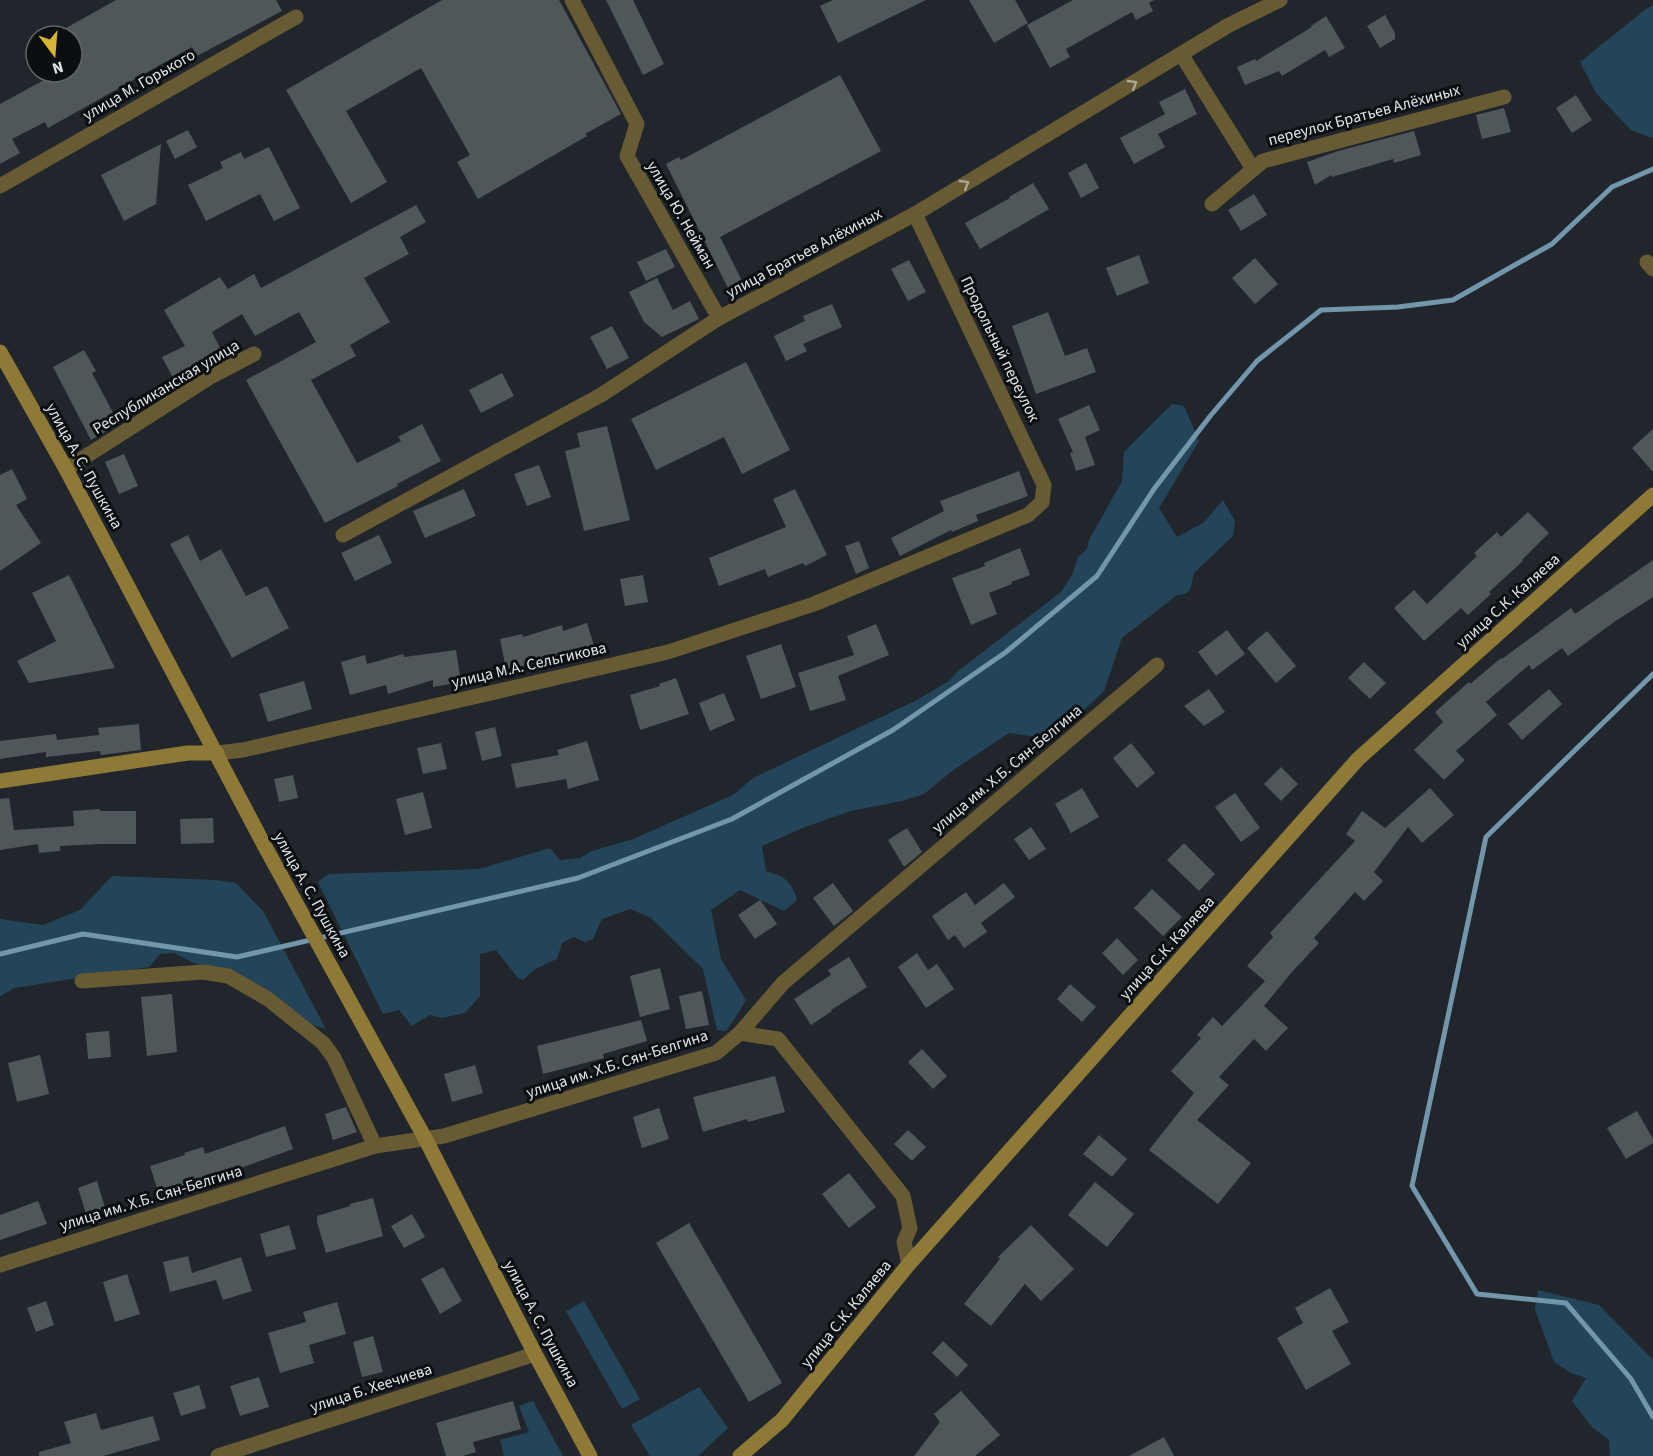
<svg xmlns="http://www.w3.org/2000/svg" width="1653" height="1456" viewBox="0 0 1653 1456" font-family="'Source Sans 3',sans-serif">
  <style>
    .green { fill: #244559 }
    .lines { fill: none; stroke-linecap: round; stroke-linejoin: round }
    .stream { stroke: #7296ab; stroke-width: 5 }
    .building { fill: #4f575b }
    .street { stroke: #685b34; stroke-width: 15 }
    .secondary { stroke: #8e7937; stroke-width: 15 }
    .oneway { stroke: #aba798 }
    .labels { text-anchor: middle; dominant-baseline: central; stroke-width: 6; stroke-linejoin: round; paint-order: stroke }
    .street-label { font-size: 16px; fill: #e2e6e9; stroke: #0c0f11 }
  </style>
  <rect width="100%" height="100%" fill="#20262b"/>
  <g class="green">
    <polygon points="1653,5 1653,136 1652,138 1631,130 1596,93 1580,62 1646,9"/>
    <path d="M1172,404L1184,406L1199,441L1159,508L1177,537L1203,523L1223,500L1235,521L1233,536L1194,573L1190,590L1185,594L1177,595L1122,638L1104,691L1063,730L1043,738L1009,733L952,771L924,794L902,801L851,811L805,827L762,846L766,871C784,876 792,881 797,900L784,911L740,890L711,910L721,959L746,1000L741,1009L726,1031L717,1030L703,969L651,918L630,909L602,919L593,939L585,942L574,937L562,943L557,959L535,969L523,980L517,977L496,950L480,954V996L465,1013L442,1018L430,1015L412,1026L399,1010L383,1014L318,882L328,874L479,869L550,848L560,860L580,858L592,851L633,839L733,795L753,778L917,700L949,681L958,671L1061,592L1072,575L1078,557L1087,549L1089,540L1122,481L1124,452Z"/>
    <polygon points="112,876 216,880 236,883 263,911 326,1029 307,1023 234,972 196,964 174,953 160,954 149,967 14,988 0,996 0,919 43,925 80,910"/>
    <polygon points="1538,1290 1599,1305 1653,1360 1653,1456 1610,1456 1609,1440 1592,1427 1572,1401 1586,1378 1571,1373 1554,1362 1535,1309"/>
    <polygon points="584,1301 640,1399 622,1409 566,1311"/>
    <polygon points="699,1387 728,1428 698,1456 650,1456 631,1425"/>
    <polygon points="533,1401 563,1456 504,1456 500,1440 529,1432 519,1406"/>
  </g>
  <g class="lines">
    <g class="stream">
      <polyline points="1653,674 1486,837 1412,1186 1477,1294 1566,1303 1631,1379 1653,1417"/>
      <polyline points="0,954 83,934 237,957 578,878 732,819 893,730 1006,652 1097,576 1154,489 1211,415 1257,361 1321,310 1398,307 1453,300 1552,244 1612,187 1653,169"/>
    </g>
  </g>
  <g class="building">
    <polygon points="116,0 276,0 282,11 197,56 192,47 48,128 45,122 12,139 20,153 0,164 0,104 44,80 40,72 72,72 72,36 70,36 66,28"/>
    <polygon points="442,0 559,0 621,114 585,134 587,136 478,199 457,162 470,155 421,68 346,111 387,182 351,203 286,90"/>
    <polygon points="606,0 633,0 664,64 643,75"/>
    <polygon points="833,0 926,0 838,43 820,6"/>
    <polygon points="969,0 1015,0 1028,23 994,43"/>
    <polygon points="1073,0 1154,0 1149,3 1153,11 1136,20 1132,12 1066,49 1070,57 1050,68 1027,25"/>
    <polygon points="1385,15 1395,33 1395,39 1380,48 1367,26"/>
    <polygon points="1326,16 1345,48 1329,57 1325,50 1282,76 1279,71 1245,85 1237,67 1255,59 1256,61 1312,27 1311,26"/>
    <polygon points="840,75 881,151 720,237 746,289 732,296 666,164 679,157 681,160"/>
    <polygon points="1185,89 1197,114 1158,134 1165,147 1134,164 1120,138 1165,114 1159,102"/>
    <polygon points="1576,95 1592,120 1572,133 1556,108"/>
    <polygon points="1504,108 1511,132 1482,139 1476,115"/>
    <polygon points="188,130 197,147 175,159 166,141"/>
    <polygon points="1414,131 1421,155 1394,163 1393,159 1332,177 1331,175 1315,185 1307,162 1338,151"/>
    <polygon points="161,144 156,204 124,221 101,175"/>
    <polygon points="269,147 300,208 274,221 260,194 206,221 188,185 223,168 220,162 241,152 244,159"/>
    <polygon points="1086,163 1099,188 1081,198 1068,173"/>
    <polygon points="1033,183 1049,209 980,249 965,223 1010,198 1009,197"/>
    <polygon points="1254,194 1267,215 1241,231 1228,210"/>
    <polygon points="416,205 426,222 400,237 409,254 364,278 390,322 350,345 356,356 311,380 357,463 401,441 398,437 422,424 441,461 397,484 398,486 325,523 246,380 316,342 299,312 255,336 242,314 212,332 224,356 175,382 162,357 185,346 164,310 220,277 228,289 254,274 261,288"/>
    <polygon points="666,249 675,267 646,281 637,262"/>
    <polygon points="1139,255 1149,283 1117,296 1106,268"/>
    <polygon points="1255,258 1278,284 1255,304 1232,278"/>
    <polygon points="909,260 926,292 908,301 891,269"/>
    <polygon points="657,278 673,310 690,301 699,319 662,337 644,322 629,292"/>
    <polygon points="832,304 842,327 803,344 807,351 786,361 774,336 805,321 803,316"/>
    <polygon points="1048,312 1065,356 1087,348 1096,372 1036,394 1012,326"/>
    <polygon points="612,326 629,358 607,369 590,337"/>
    <polygon points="84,350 96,371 92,373 119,424 91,440 53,367"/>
    <polygon points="746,362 790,450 742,474 724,437 656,470 631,419"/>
    <polygon points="502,373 514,396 481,413 469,390"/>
    <polygon points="1089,405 1100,430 1085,437 1095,465 1076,471 1070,453 1073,452 1058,419"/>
    <polygon points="607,426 630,520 584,531 565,451 580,447 577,433"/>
    <polygon points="1653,429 1653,472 1632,448"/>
    <polygon points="124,454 138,486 119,494 105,462"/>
    <polygon points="539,465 551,497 527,506 514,474"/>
    <polygon points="12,469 27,499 16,505 41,543 0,571 0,475"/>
    <polygon points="1019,471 1028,496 976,515 978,521 952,532 951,530 900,556 891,538 944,511 940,501"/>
    <polygon points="464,489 476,516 425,538 413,511"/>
    <polygon points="795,489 827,555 805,566 803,563 768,577 765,569 719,586 709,558 786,527 773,499"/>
    <polygon points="1528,512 1549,533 1522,560 1523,561 1489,592 1491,594 1468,615 1461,608 1424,641 1394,608 1414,590 1427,604 1477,556 1474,553 1497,532 1501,537"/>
    <polygon points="188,535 200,561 221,549 246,596 267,586 289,628 232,658 170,544"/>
    <polygon points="379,535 392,563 355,581 341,553"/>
    <polygon points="859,541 869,568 856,574 845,546"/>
    <polygon points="1020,548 1030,575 1011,582 1012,584 989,593 997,614 971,625 952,578 985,566 984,563"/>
    <polygon points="1653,560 1653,597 1614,622 1568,656 1562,648 1532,670 1529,665 1486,702 1497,715 1456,751 1465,760 1444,780 1414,750 1443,722 1435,712 1469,682 1470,684 1501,658 1502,659 1571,608 1575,614"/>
    <polygon points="69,575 115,668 29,683 17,661 56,641 32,593"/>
    <polygon points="643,575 648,602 625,606 620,579"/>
    <polygon points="587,623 595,649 578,654 577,651 532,664 506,669 500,639 522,634 523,637 562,625 563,631"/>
    <polygon points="876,624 889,655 838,676 846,700 810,711 798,673 854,655 847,636"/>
    <polygon points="1227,630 1245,654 1216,676 1198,652"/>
    <polygon points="1267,631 1296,666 1276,683 1247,648"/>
    <polygon points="781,644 796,687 761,699 746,656"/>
    <polygon points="456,650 461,682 433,687 433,680 388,694 386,685 350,695 341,662 365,655 367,664 403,654 404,657"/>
    <polygon points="1364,662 1386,683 1370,699 1348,678"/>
    <polygon points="676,678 689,714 640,730 630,695 660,686 659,684"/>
    <polygon points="304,681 312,709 268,722 259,694"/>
    <polygon points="1209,689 1225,712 1204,726 1184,706"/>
    <polygon points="1549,689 1562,704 1522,740 1508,724"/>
    <polygon points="724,693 735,720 710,731 699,703"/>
    <polygon points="139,724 141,750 101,755 100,751 46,757 46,752 0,759 0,741 56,734 57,740 99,735 98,728"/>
    <polygon points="495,727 502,756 482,761 475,732"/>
    <polygon points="587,741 599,780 568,789 566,779 516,788 511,764 559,755 557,750"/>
    <polygon points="441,743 447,769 423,774 417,748"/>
    <polygon points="1131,743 1155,773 1137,788 1113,758"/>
    <polygon points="1281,767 1298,784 1281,801 1264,784"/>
    <polygon points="293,775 298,798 279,802 274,779"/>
    <polygon points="1082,788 1099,817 1071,833 1055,804"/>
    <polygon points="1430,788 1454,815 1422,843 1408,827 1374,872 1383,881 1364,901 1355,892 1314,938 1319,943 1292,972 1264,1006 1288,1028 1266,1051 1254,1039 1219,1077 1229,1085 1197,1120 1251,1163 1218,1204 1149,1150 1194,1093 1171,1071 1201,1038 1197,1035 1213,1017 1222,1026 1265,981 1247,966 1273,937 1270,933 1355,841 1346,834 1362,811 1385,828"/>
    <polygon points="423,792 432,828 405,835 396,799"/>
    <polygon points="1235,793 1260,828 1241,842 1215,807"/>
    <polygon points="9,798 14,830 74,826 73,811 100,809 100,811 136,811 136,844 100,844 60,846 60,851 39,853 38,844 0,850 0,799"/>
    <polygon points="213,818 214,843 181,844 180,819"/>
    <polygon points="1031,827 1046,849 1029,860 1014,839"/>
    <polygon points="907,828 922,852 904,867 888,840"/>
    <polygon points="1184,843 1215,874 1199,891 1167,860"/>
    <polygon points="833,883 853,911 834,926 813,898"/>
    <polygon points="1004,883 1015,897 981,923 987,932 964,948 955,935 948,940 932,916 966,892 975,905"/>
    <polygon points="1152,889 1182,917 1163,936 1134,908"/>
    <polygon points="760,900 777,924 755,939 738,915"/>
    <polygon points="1117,938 1138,960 1123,975 1102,953"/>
    <polygon points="917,953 928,970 937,964 954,989 926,1008 898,967"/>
    <polygon points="849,957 867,987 831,1010 832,1011 811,1025 794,999 831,975 828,970"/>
    <polygon points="660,968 670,1009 640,1017 630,976"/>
    <polygon points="1070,984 1096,1007 1082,1022 1057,999"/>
    <polygon points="702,991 709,1025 686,1029 679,996"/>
    <polygon points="172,994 177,1052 147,1056 141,997"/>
    <polygon points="641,1020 647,1041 603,1054 604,1058 543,1074 537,1046"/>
    <polygon points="109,1031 111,1057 88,1059 86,1033"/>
    <polygon points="922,1049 947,1076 933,1089 908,1062"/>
    <polygon points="40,1055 49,1094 17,1102 8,1063"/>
    <polygon points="475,1065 483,1093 452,1102 444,1074"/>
    <polygon points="775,1076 785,1112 748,1122 747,1119 703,1132 693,1097"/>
    <polygon points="346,1107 357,1132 333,1140 325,1114"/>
    <polygon points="659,1108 669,1139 642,1148 633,1117"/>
    <polygon points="1637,1111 1653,1139 1653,1143 1626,1159 1607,1128"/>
    <polygon points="285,1126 293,1149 227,1173 159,1195 150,1166 185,1155 184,1153 203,1147 205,1154"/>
    <polygon points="908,1130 926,1147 912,1161 894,1144"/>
    <polygon points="1099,1135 1127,1159 1112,1177 1083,1154"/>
    <polygon points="849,1173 876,1207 849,1228 822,1194"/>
    <polygon points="97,1181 106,1211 87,1217 78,1188"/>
    <polygon points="1095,1182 1134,1214 1107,1247 1068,1215"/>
    <polygon points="373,1198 383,1236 326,1253 317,1222 317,1216 350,1206 350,1204"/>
    <polygon points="38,1201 47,1224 0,1240 0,1215"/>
    <polygon points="412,1214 425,1237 404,1248 391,1226"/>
    <polygon points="689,1223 782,1383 749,1402 656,1243"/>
    <polygon points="289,1225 296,1249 266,1257 260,1234"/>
    <polygon points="1031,1225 1074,1269 1041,1301 1025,1284 991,1326 964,1304 1000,1259 998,1257"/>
    <polygon points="188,1256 192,1273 241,1257 252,1291 223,1300 216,1280 170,1292 163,1262"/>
    <polygon points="443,1267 462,1301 440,1314 421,1279"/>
    <polygon points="127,1274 140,1314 115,1322 103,1282"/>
    <polygon points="1330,1288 1349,1322 1332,1331 1351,1364 1306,1390 1277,1338 1303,1323 1295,1308"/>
    <polygon points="46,1301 54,1325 36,1332 27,1308"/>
    <polygon points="337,1302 346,1334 309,1345 314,1363 280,1373 268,1333 306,1322 303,1312"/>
    <polygon points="373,1336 383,1372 362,1377 353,1342"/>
    <polygon points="943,1341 968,1365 957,1377 932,1353"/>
    <polygon points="259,1377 269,1407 240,1416 230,1386"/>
    <polygon points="199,1385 206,1408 181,1416 173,1393"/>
    <polygon points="961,1391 1000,1435 975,1456 914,1456 940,1422 934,1414"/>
    <polygon points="513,1401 521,1429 473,1442 476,1452 463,1456 446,1456 436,1423"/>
    <polygon points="96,1413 101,1430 153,1416 160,1440 103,1456 39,1456 39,1452 71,1443 64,1422"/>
    <polygon points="1164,1437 1174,1456 1129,1456"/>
  </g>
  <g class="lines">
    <g class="street">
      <polyline points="572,0 637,124 627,156 719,318"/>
      <polyline points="1181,54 1253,169"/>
      <polyline points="0,186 296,17"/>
      <polyline points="1212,204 1263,161 1504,97"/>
      <polyline points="1647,262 1653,269"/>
      <polyline points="66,469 212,376 254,354"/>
      <polyline points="343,535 601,395 719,318 915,214 1229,25 1280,0"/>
      <polyline points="217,753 243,750 668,652 814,604 1028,515 1042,502 1044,485 915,214"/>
      <polyline points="82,981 203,972 228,976 268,999 323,1043 334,1058 375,1146"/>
      <polyline points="740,1033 778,1039 903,1196 910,1228 904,1242 909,1264"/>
      <polyline points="0,1265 375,1146 444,1136 716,1053 740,1033 783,983 1157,665"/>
      <polyline points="218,1456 535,1354"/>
    </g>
    <g class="secondary">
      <polyline points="0,352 66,469 263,843 426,1140 535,1354 590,1456"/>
      <polyline points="0,781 188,753 217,753"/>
      <polyline points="740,1456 782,1420 909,1264 1358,759 1653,495"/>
    </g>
  </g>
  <defs><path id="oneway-chevron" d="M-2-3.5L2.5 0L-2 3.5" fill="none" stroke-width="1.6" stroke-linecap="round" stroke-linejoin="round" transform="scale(1.5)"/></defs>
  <g class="oneway">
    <use href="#oneway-chevron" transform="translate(1133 84) rotate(-31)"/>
    <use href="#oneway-chevron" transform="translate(965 184) rotate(-31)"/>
  </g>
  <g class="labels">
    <g class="street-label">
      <text transform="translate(139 85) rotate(-30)">улица М. Горького</text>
      <text transform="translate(1364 115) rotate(-15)">переулок Братьев Алёхиных</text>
      <text transform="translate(681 215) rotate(60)">улица Ю. Нейман</text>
      <text transform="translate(804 253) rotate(-28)">улица Братьев Алёхиных</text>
      <text transform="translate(1000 349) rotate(64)">Продольный переулок</text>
      <text transform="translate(166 387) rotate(-31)">Республиканская улица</text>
      <text transform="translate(84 466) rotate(61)">улица А. С. Пушкина</text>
      <text transform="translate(1508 601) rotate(-42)">улица С.К. Каляева</text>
      <text transform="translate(529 665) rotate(-13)">улица М.А. Сельгикова</text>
      <text transform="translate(1007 769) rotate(-40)">улица им. Х.Б. Сян-Белгина</text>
      <text transform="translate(312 895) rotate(61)">улица А. С. Пушкина</text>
      <text transform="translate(1167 948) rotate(-48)">улица С.К. Каляева</text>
      <text transform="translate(617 1064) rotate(-18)">улица им. Х.Б. Сян-Белгина</text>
      <text transform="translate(151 1198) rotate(-17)">улица им. Х.Б. Сян-Белгина</text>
      <text transform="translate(846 1314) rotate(-51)">улица С.К. Каляева</text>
      <text transform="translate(541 1324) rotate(62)">улица А. С. Пушкина</text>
      <text transform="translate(371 1388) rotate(-18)">улица Б. Хеечиева</text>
    </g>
  </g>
  <g transform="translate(54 54) rotate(164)"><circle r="28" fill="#0c0f11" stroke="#626567" stroke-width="1.5"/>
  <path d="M0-4.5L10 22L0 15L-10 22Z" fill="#d9b334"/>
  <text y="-9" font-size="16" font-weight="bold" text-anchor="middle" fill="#e2e6e9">N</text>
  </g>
</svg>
